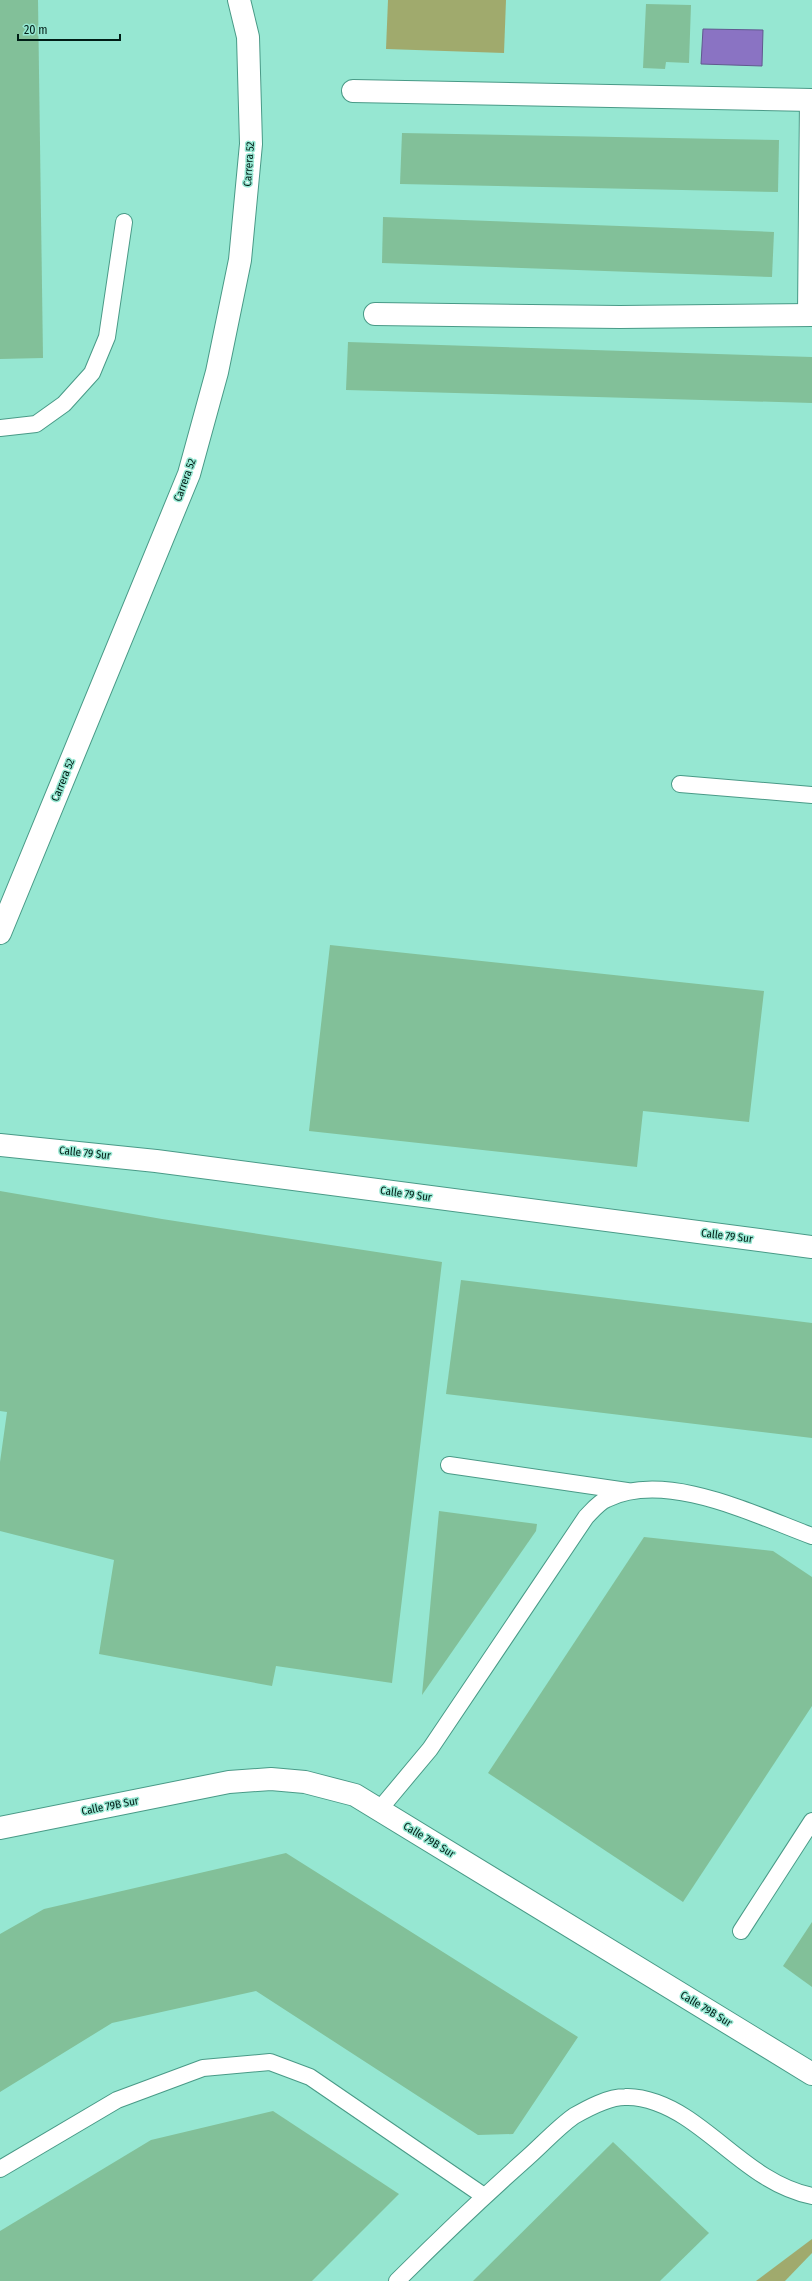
<svg xmlns="http://www.w3.org/2000/svg" width="812" height="2281" viewBox="0 0 812 2281" font-family="'Fira Sans Condensed',sans-serif">
  <style>
    .green { fill: #a0aa6d }
    .water { fill: #8a73c3; stroke: #61598f }
    .building { fill: #82c099 }
    .lines { fill: none; stroke-linecap: round; stroke-linejoin: round }
    .lane-casing { stroke: #499a87; stroke-width: 18 }
    .street-casing { stroke: #499a87; stroke-width: 24 }
    .lane { stroke: #fff; stroke-width: 16 }
    .street { stroke: #fff; stroke-width: 22 }
    .labels { text-anchor: middle; dominant-baseline: central; stroke-width: 3; stroke-linejoin: round; paint-order: stroke }
    .street-label { font-size: 11px; fill: #001d16; stroke: #96e7d2 }
  </style>
  <rect width="100%" height="100%" fill="#96e7d2"/>
  <g class="green">
    <polygon points="388,0 506,0 504,53 386,49"/>
    <polygon points="812,2239 812,2253 785,2281 756,2281"/>
  </g>
  <polygon class="water" points="703,29 763,30 762,66 701,64"/>
  <g class="building">
    <polygon points="0,0 38,0 43,358 0,359"/>
    <polygon points="646,4 691,5 689,63 666,62 665,69 643,68"/>
    <polygon points="402,133 779,140 778,192 400,184"/>
    <polygon points="383,217 774,232 772,277 382,263"/>
    <polygon points="348,342 812,357 812,403 346,390"/>
    <polygon points="330,945 764,991 749,1122 643,1111 637,1167 309,1131"/>
    <polygon points="0,1191 162,1219 442,1262 392,1683 276,1666 272,1686 99,1654 114,1560 0,1531 0,1462 7,1412 0,1411"/>
    <polygon points="461,1280 812,1323 812,1438 446,1394"/>
    <polygon points="439,1511 537,1524 536,1531 422,1695"/>
    <polygon points="644,1537 773,1551 812,1577 812,1706 683,1902 488,1773"/>
    <polygon points="286,1853 578,2037 513,2134 478,2135 256,1991 112,2023 0,2092 0,1934 44,1909"/>
    <polygon points="812,1922 812,1987 783,1966"/>
    <polygon points="273,2111 399,2194 312,2281 0,2281 0,2231 151,2140"/>
    <polygon points="613,2142 709,2233 660,2281 473,2281"/>
  </g>
  <g class="lines">
    <defs>
      <g id="lane">
        <polyline points="0,428 36,424 64,404 92,373 107,337 124,222"/>
        <polyline points="680,784 812,795"/>
        <polyline points="449,1465 627,1491"/>
        <path d="M379,1810L430,1749L586,1517C592,1511 599,1502 607,1499C666,1470 755,1515 812,1536"/>
        <polyline points="741,1931 812,1821"/>
        <polyline points="0,2169 117,2100 203,2068 270,2062 310,2077 484,2196"/>
        <path d="M397,2281C439,2239 482,2198 527,2158C542,2145 557,2128 574,2116C588,2108 608,2097 625,2097C645,2096 668,2106 685,2117C727,2144 760,2185 812,2196"/>
      </g>
      <g id="street">
        <polyline points="353,91 812,100"/>
        <polyline points="375,314 620,317 812,315"/>
        <polyline points="809,314 811,100"/>
        <polyline points="0,933 189,474 217,372 240,260 251,144 248,37 239,0"/>
        <polyline points="0,1145 156,1161 812,1247"/>
        <polyline points="0,1828 229,1782 271,1779 305,1782 355,1795 812,2074"/>
      </g>
    </defs>
    <use href="#lane" class="lane-casing"/>
    <use href="#street" class="street-casing"/>
    <use href="#lane" class="lane"/>
    <use href="#street" class="street"/>
  </g>
  <g class="labels">
    <g class="street-label">
      <text transform="translate(249 164) rotate(-86)">Carrera 52</text>
      <text transform="translate(185 480) rotate(-70)">Carrera 52</text>
      <text transform="translate(63 780) rotate(-68)">Carrera 52</text>
      <text transform="translate(85 1153) rotate(6)">Calle 79 Sur</text>
      <text transform="translate(406 1194) rotate(8)">Calle 79 Sur</text>
      <text transform="translate(727 1236) rotate(7)">Calle 79 Sur</text>
      <text transform="translate(110 1806) rotate(-11)">Calle 79B Sur</text>
      <text transform="translate(429 1840) rotate(31)">Calle 79B Sur</text>
      <text transform="translate(706 2009) rotate(31)">Calle 79B Sur</text>
    </g>
  </g>
  <path d="M18 34v6h102v-6" fill="none" stroke="#001d16" stroke-width="2"/>
  <text x="24" y="34" font-size="12" fill="#001d16" stroke="#96e7d2" stroke-width="3" paint-order="stroke">20 m</text>
</svg>
